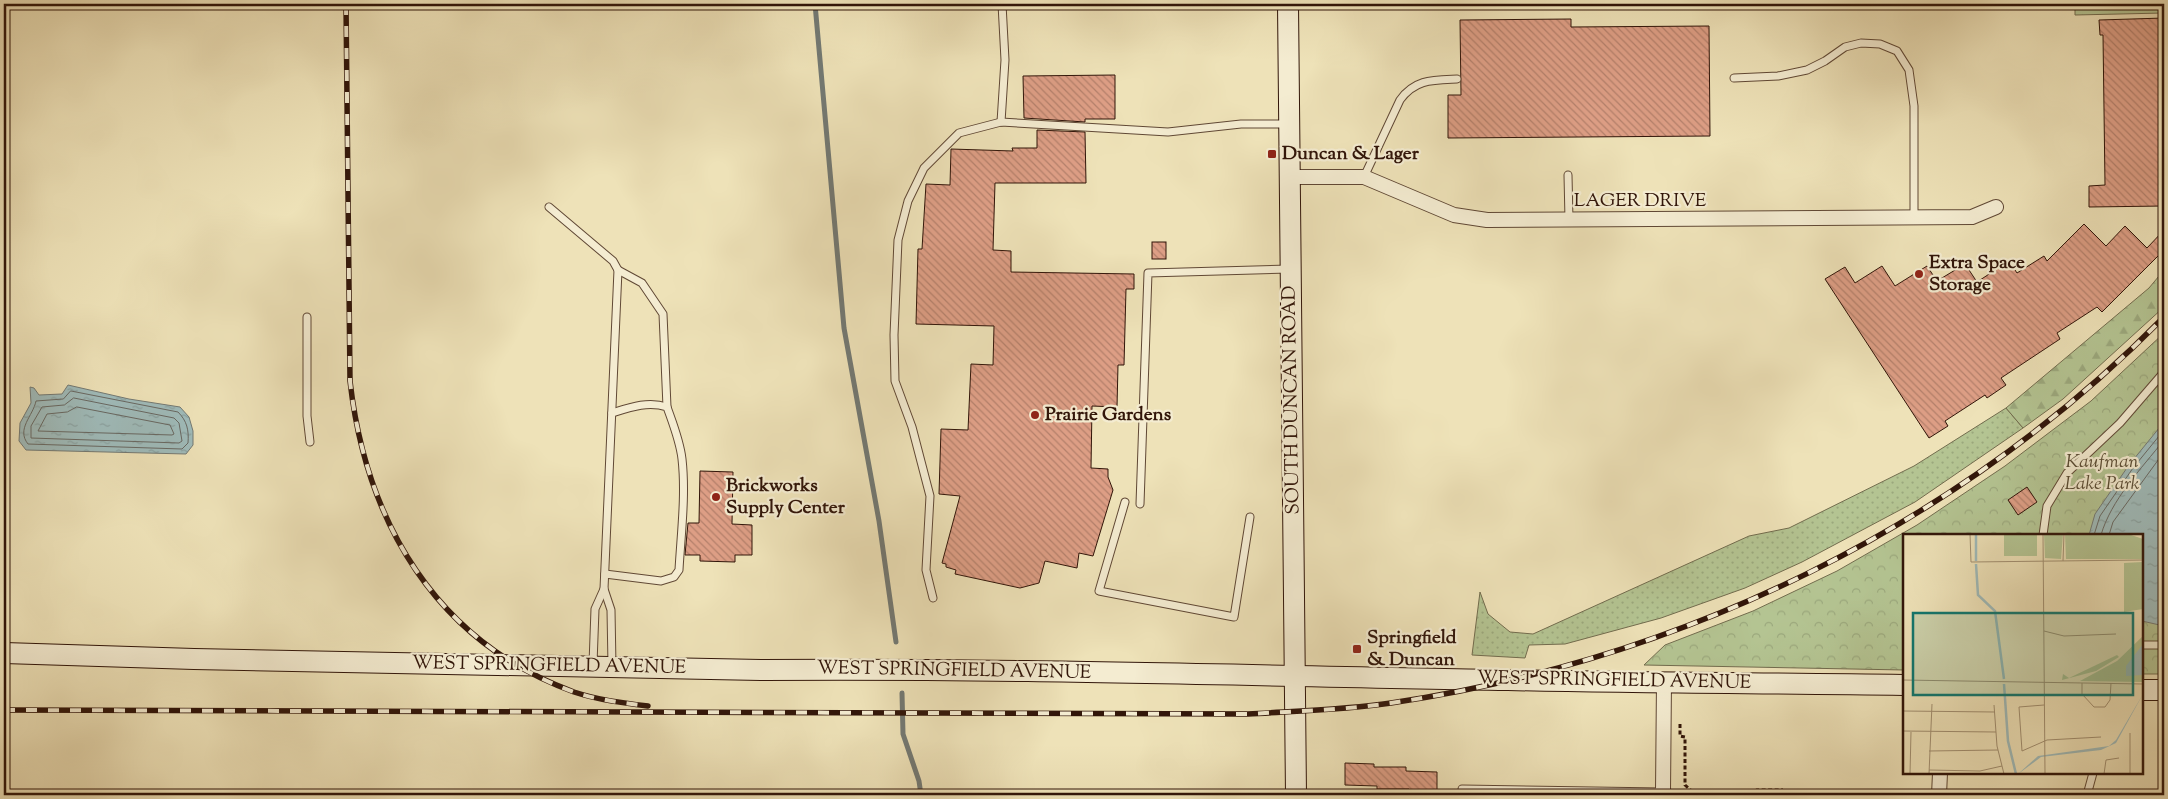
<svg xmlns="http://www.w3.org/2000/svg" width="2168" height="799" viewBox="0 0 2168 799" font-family="'Sorts Mill Goudy',serif">
  <style>
    .grass { fill: url(#grass-dots); stroke: #726c4e }
    .forest { fill: url(#forest-firs); stroke: #726c4e }
    .park { fill: url(#park-crowns); stroke: #726c4e }
    .water { fill: url(#water-ripples); stroke: #737973 }
    .lines { fill: none; stroke-linecap: round; stroke-linejoin: round }
    .shore { stroke: #686862; stroke-width: 1 }
    .stream { stroke: #737973; stroke-width: 5 }
    .building { fill: url(#building-back-hatch); stroke: #311509 }
    .service-casing { stroke: #604835; stroke-width: 9 }
    .minor-casing { stroke: #604835; stroke-width: 16 }
    .secondary-casing { stroke: #311509; stroke-width: 22 }
    .path { stroke: #311509; stroke-width: 3; stroke-dasharray: 4 2.5; stroke-linecap: butt }
    .service { stroke: #f4ecd1; stroke-width: 7 }
    .minor { stroke: #f4ecd1; stroke-width: 14 }
    .secondary { stroke: #f4ecd1; stroke-width: 20 }
    .rail-casing { stroke: #311509; stroke-width: 5.5 }
    .rail { stroke: #f4ecd1; stroke-width: 4; stroke-dasharray: 11; stroke-linecap: butt }
    .poi-dot { fill: #8f2418; stroke: #f4ecd1; stroke-width: 2 }
    .labels { text-anchor: middle; dominant-baseline: central; stroke-width: 4.5; stroke-linejoin: round; paint-order: stroke }
    .poi-label { font-size: 19px; font-weight: bold; fill: #311509; stroke: #f4ecd1; text-anchor: start }
    .street-label { font-size: 19px; fill: #311509; stroke: #f4ecd1 }
    .park-label { font-size: 19px; font-style: italic; fill: #584a32; stroke: #f4ecd1 }
    .inset-river { fill: none; stroke: #9fbbba; stroke-width: 2.5 }
    .inset-road { fill: none; stroke: #a29072; stroke-width: 1 }
    .view { fill: #0f766e; fill-opacity: 0.15; stroke: #0f766e; stroke-width: 2.5 }
    .inset-edge { fill: none; stroke: #311509; stroke-width: 2.5 }
  </style>
  <defs>
    <pattern id="grass-dots" width="8" height="8" patternUnits="userSpaceOnUse" patternTransform="scale(1.25)"><rect width="8" height="8" fill="#b4c492"/><path d="M2 2h.1M6 6h.1" fill="none" stroke="#9ba87d" stroke-width="1.8" stroke-linecap="round"/></pattern>
    <pattern id="forest-firs" width="22" height="20" patternUnits="userSpaceOnUse" patternTransform="scale(1.25)"><rect width="22" height="20" fill="#b4c492"/><path d="M5 1l3.5 6h-7zM16 11l3.5 6h-7z" fill="#9ba87d"/></pattern>
    <pattern id="park-crowns" width="20" height="18" patternUnits="userSpaceOnUse" patternTransform="scale(1.25)"><rect width="20" height="18" fill="#b4c492"/><path d="M2 6a3 3 0 1 1 6 0M12 15a3 3 0 1 1 6 0" fill="none" stroke="#9ba87d"/></pattern>
    <pattern id="water-ripples" width="26" height="14" patternUnits="userSpaceOnUse" patternTransform="scale(1.25)"><rect width="26" height="14" fill="#9fbbba"/><path d="M2 4q2-2 4 0t4 0M15 11q2-2 4 0t4 0" fill="none" stroke="#89a09f"/></pattern>
    <pattern id="building-back-hatch" width="6" height="6" patternUnits="userSpaceOnUse" patternTransform="scale(1.25)"><rect width="6" height="6" fill="#dd9e85"/><path d="M-1 5l2 2M0 0l6 6M5-1l2 2" fill="none" stroke="#b4806b"/></pattern>
  </defs>
  <rect width="100%" height="100%" fill="#eee2b8"/>
  <filter id="stains"><feTurbulence type="fractalNoise" baseFrequency=".004" numOctaves="4"/><feColorMatrix values="0 0 0 0 .2 0 0 0 0 .09 0 0 0 0 .02 0 0 0 .5 -.17"/></filter>
  <radialGradient id="worn" r=".72"><stop offset=".6" stop-color="#630" stop-opacity="0"/><stop offset="1" stop-color="#630" stop-opacity=".3"/></radialGradient>
  <polygon class="grass" points="2006,408 2023,428 1915,502 1802,562 1745,588 1661,618 1565,644 1529,645 1525,658 1472,655 1480,592 1488,614 1510,632 1533,634 1749,536 1789,528 1914,466"/>
  <g class="forest">
    <polygon points="2075,4 2164,4 2164,13 2075,15"/>
    <polygon points="2164,270 2164,307 2063,399 2023,428 2006,408 2149,288"/>
  </g>
  <polygon class="park" points="2164,333 2164,674 2142,674 2142,535 1904,535 1904,670 1644,665 1665,645 1753,611 1837,571 1917,525 2005,466 2091,401"/>
  <g class="water">
    <polygon points="68,385 129,399 180,407 189,417 193,431 193,445 186,454 26,450 19,441 20,423 31,403 30,387 34,388 39,395 62,394"/>
    <polygon points="2164,422 2164,626 2142,621 2142,535 2089,535 2095,514 2129,465"/>
  </g>
  <g class="lines">
    <g class="shore">
      <path d="M71,391L178,412C187,421 189,430 188,443L182,449L28,444C16,429 33,416 36,401L63,399Z"/>
      <polygon points="74,398 174,418 179,423 182,441 179,443 31,438 31,426 42,407 64,405"/>
      <polygon points="77,407 170,425 174,434 172,435 38,431 47,414 67,412"/>
      <polyline points="2094,535 2100,516 2133,468 2164,430"/>
      <path d="M2101,535C2111,500 2141,469 2164,440"/>
      <polyline points="2109,535 2113,522 2164,452"/>
    </g>
    <g class="stream">
      <polyline points="815,4 844,328 879,521 896,642"/>
      <polyline points="902,693 903,734 919,781 921,795"/>
    </g>
  </g>
  <g class="building">
    <polygon points="2164,18 2164,206 2089,207 2089,186 2105,185 2103,35 2100,35 2099,20"/>
    <polygon points="1571,19 1571,27 1709,26 1710,136 1448,138 1448,95 1461,95 1460,20"/>
    <polygon points="1115,75 1115,119 1085,119 1085,122 1024,118 1023,76"/>
    <polygon points="1037,130 1085,132 1086,183 995,183 993,250 1011,251 1011,272 1134,274 1134,289 1126,289 1124,365 1118,365 1117,407 1092,406 1091,468 1108,469 1108,477 1113,490 1093,556 1079,553 1077,568 1045,561 1039,583 1020,588 955,574 956,570 946,567 946,564 942,563 960,496 939,494 941,429 968,430 971,364 993,365 994,326 916,324 918,249 922,249 926,184 950,185 951,149 1013,151 1012,148 1037,148"/>
    <polygon points="2084,224 2106,246 2125,226 2147,248 2164,230 2164,250 2102,312 2097,307 2057,333 2060,339 2001,378 2006,385 1987,398 1985,395 1945,421 1948,426 1929,438 1825,279 1845,267 1855,283 1882,266 1895,286 1927,266 1937,281 1965,264 1977,282 2009,261 2017,273 2044,256 2047,261"/>
    <rect x="1152" y="242" width="14" height="17"/>
    <polygon points="700,471 733,472 732,524 752,525 752,555 735,555 735,562 700,561 700,555 685,555 688,523 699,523"/>
    <polygon points="2027,487 2037,502 2018,515 2008,500"/>
    <polygon points="1345,763 1374,764 1374,767 1406,767 1406,771 1437,772 1437,793 1409,793 1409,789 1377,789 1377,786 1345,785"/>
  </g>
  <g class="lines">
    <defs>
      <g id="service">
        <polyline points="1734,78 1778,76 1807,70 1825,61 1845,47 1861,43 1880,44 1897,51 1909,70 1914,106 1914,218"/>
        <polyline points="1001,122 1005,60 1002,4"/>
        <polyline points="1568,175 1569,220"/>
        <path d="M1364,177L1400,100C1415,79 1433,80 1457,79"/>
        <polyline points="549,207 613,261 618,270 604,589 611,610 612,666"/>
        <polyline points="618,270 642,283 663,314 667,407"/>
        <polyline points="307,317 307,416 310,442"/>
        <polyline points="1125,502 1099,591 1234,617 1250,517"/>
        <polyline points="1140,504 1148,273 1289,269"/>
        <polyline points="2043,535 2047,506 2067,473 2120,423 2164,372"/>
        <path d="M605,574L661,581L674,577L679,570C681,534 686,495 682,459C680,441 673,424 667,407C648,401 631,407 612,413"/>
        <polyline points="933,598 926,570 930,496 912,427 895,381 894,335 898,240 908,201 924,168 959,133 1001,122 1168,132 1241,124 1289,124"/>
        <polyline points="2142,645 2164,645"/>
        <polyline points="593,664 595,609 604,589"/>
        <polyline points="1462,789 1663,792"/>
        <polyline points="2087,795 2093,773"/>
      </g>
      <g id="minor">
        <polyline points="1290,177 1364,177 1454,215 1487,220 1972,217 1996,207"/>
        <polyline points="1664,681 1663,792 1666,795"/>
        <polyline points="1939,795 1940,773"/>
      </g>
      <g id="secondary">
        <polyline points="1288,4 1296,795"/>
        <path d="M4,653L194,659L761,670C1010,668 1259,676 1508,680C1640,683 1772,683 1904,685"/>
        <polyline points="2142,690 2164,690"/>
      </g>
    </defs>
    <use href="#service" class="service-casing"/>
    <use href="#minor" class="minor-casing"/>
    <use href="#secondary" class="secondary-casing"/>
    <g class="path">
      <polyline points="1680,724 1680,736 1685,737 1685,785 1696,795"/>
      <polyline points="1743,795 1757,790 1783,790"/>
    </g>
    <use href="#service" class="service"/>
    <use href="#minor" class="minor"/>
    <use href="#secondary" class="secondary"/>
    <defs>
      <g id="rail">
        <path d="M346,4L350,381C366,522 436,642 574,692C598,700 623,703 648,706"/>
        <path d="M4,710L1248,714C1296,711 1344,710 1391,703C1682,660 1957,527 2164,317"/>
      </g>
    </defs>
    <use href="#rail" class="rail-casing"/>
    <use href="#rail" class="rail"/>
  </g>
  <g class="poi-dot">
    <rect x="1267" y="149" width="10" height="10" rx="2.5"/>
    <circle cx="1919" cy="274" r="5"/>
    <circle cx="1035" cy="415" r="5"/>
    <circle cx="716" cy="497" r="5"/>
    <rect x="1352" y="644" width="10" height="10" rx="2.5"/>
  </g>
  <g class="labels">
    <g class="poi-label">
      <text x="1282" y="154">Duncan &amp; Lager</text>
      <text x="1929" y="263">Extra Space<tspan x="1929" dy="22">Storage</tspan></text>
      <text x="1045" y="415">Prairie Gardens</text>
      <text x="726" y="486">Brickworks<tspan x="726" dy="22">Supply Center</tspan></text>
      <text x="1367" y="638">Springfield<tspan x="1367" dy="22">&amp; Duncan</tspan></text>
    </g>
    <g class="street-label">
      <text x="1640" y="201">LAGER DRIVE</text>
      <text transform="translate(1292 400) rotate(-91)">SOUTH DUNCAN ROAD</text>
      <text transform="translate(549 666) rotate(1)">WEST SPRINGFIELD AVENUE</text>
      <text transform="translate(954 671) rotate(1)">WEST SPRINGFIELD AVENUE</text>
      <text transform="translate(1614 681) rotate(1)">WEST SPRINGFIELD AVENUE</text>
    </g>
    <g class="park-label">
      <text x="2102" y="462">Kaufman<tspan x="2102" dy="22">Lake Park</tspan></text>
    </g>
  </g>
  <g transform="translate(1903 534)">
    <rect width="240" height="240" fill="#eee2b8"/>
    <path d="M101,0H134V22H101ZM141,0H160L158,25L142,24ZM162,0H225L240,5V25H163ZM240,28V75L221,78V29ZM214,121L216,123L193,137L159,146L160,140L166,144Z" fill="#b4c492"/>
    <path d="M240,102V148L177,147L214,127Z" fill="#b4c492"/>
    <path d="M240,110V141L223,142V132ZM240,160L213,209L198,216L138,223L115,240L135,222L206,212L213,206Z" fill="#9fbbba"/>
    <path class="inset-river" d="M73,27V0M73,30L75,61L92,77L101,145M101,150L105,207L113,240"/>
    <path class="inset-road" d="M67,0L68,28L240,26M140,0L142,240M160,27L161,0M141,97L161,102L213,100M0,146L240,150M179,149V160L191,173H202L207,166L208,149M91,171L94,212L101,240M141,171L116,173L119,217L144,206L198,203M0,177L92,178M0,197L93,198M26,217L95,216M26,236L77,237L99,232M7,240L8,198M26,240L29,170M201,240L203,226L216,224M227,240V199"/>
    <path class="view" d="M10,79H230V161H10Z"/>
    <rect width="240" height="240" class="inset-edge"/>
  </g>
  <rect width="2168" height="799" fill="none" stroke="#eee2b8" stroke-width="20"/>
  <rect x="5" y="5" width="2158" height="789" fill="none" stroke="#311509" stroke-width="2.5"/>
  <rect x="10" y="10" width="2148" height="779" fill="none" stroke="#311509"/>
  <rect width="100%" height="100%" filter="url(#stains)"/>
  <rect width="100%" height="100%" fill="url(#worn)"/>
</svg>
